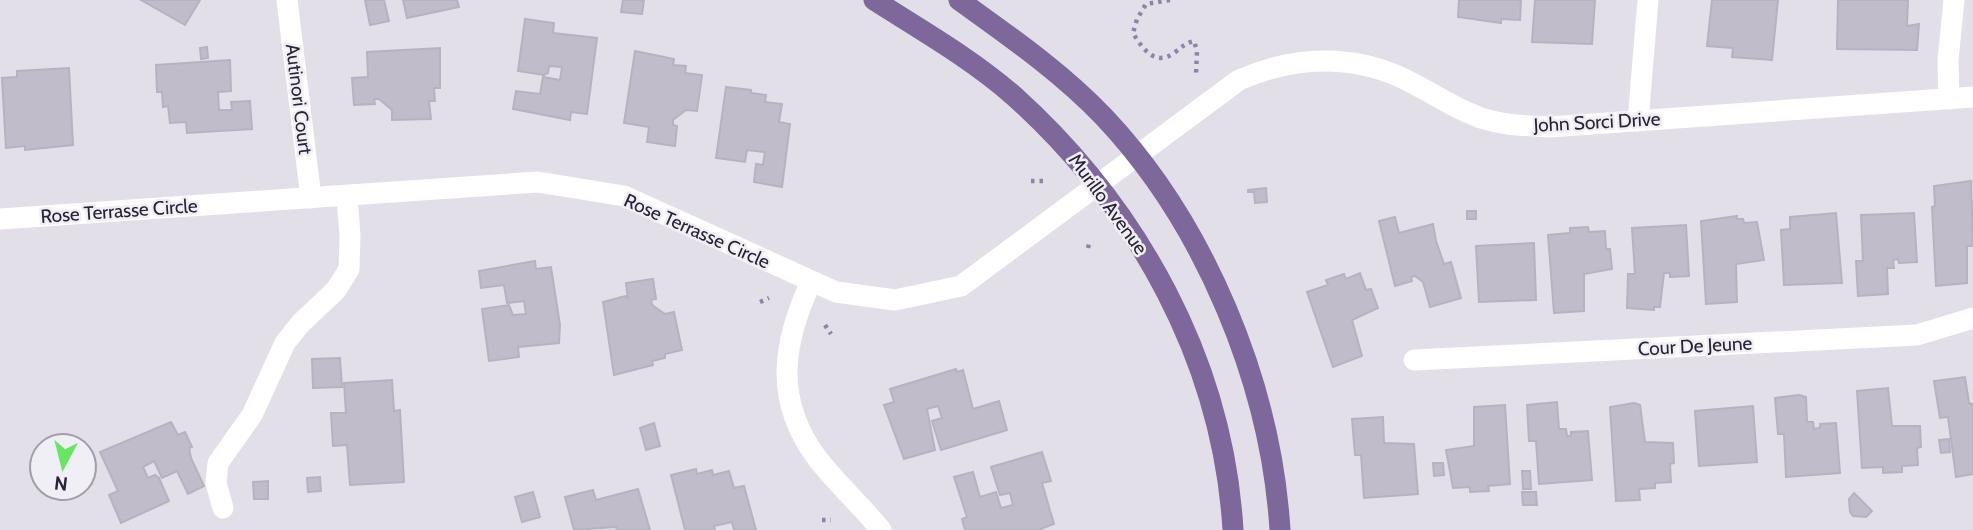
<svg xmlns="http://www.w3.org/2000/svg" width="1973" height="530" viewBox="0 0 1973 530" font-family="Cabin,sans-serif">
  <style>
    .building { fill: #c0bcc9; stroke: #b7b2c2; stroke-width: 2 }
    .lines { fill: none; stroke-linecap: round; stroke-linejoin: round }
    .path { stroke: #9282aa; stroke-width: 4.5; stroke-dasharray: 3.5 5; stroke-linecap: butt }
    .minor { stroke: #fff; stroke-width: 21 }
    .major { stroke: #7e679b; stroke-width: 21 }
    .labels { text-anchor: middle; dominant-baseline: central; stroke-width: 5; stroke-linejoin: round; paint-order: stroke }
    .street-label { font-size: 19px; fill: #2b2238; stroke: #f1eff6 }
  </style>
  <rect width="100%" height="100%" fill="#e2dfe9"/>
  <g class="building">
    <polygon points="141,0 200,0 185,25"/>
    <polygon points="365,0 384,0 389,21 370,25"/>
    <polygon points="403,0 457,0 459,7 407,18"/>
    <polygon points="623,0 644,0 642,14 621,12"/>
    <polygon points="1459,0 1521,0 1520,20 1501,19 1501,23 1458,17"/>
    <polygon points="1535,0 1595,0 1592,44 1532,42"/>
    <polygon points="1712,0 1778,0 1772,60 1732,57 1733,48 1707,46"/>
    <polygon points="1838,0 1908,0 1907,26 1919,24 1917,50 1837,49"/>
    <polygon points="525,19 554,23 553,33 597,38 587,114 571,112 570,120 513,109 516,91 540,94 543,77 560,80 562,67 549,66 548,73 544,75 518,71"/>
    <polygon points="207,47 208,58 201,59 200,48"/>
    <polygon points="440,48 440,88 434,88 435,101 429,101 431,119 392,120 392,110 379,99 374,99 375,104 354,105 352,78 368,77 367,52"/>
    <polygon points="635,51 674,59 673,65 686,66 685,73 702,75 697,111 686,110 673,120 673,125 677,126 675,146 647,142 649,127 624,123"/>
    <polygon points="230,60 231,91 218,92 219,110 232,110 231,102 250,101 252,129 187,133 186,122 170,123 168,106 163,107 162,92 157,92 156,65"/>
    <polygon points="69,68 73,145 25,150 25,146 6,148 2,78 17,77 17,71"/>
    <polygon points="726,87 751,90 751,93 766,95 765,102 782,104 779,122 790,124 782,187 754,182 756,164 763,165 765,152 747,150 745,162 716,158"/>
    <polygon points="1971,181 1973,246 1967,246 1967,283 1936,286 1932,207 1935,206 1934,186"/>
    <polygon points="1266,188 1267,202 1255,203 1254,192 1248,192 1248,190"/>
    <rect x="1467" y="211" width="9" height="8"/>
    <polygon points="1836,213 1842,283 1784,285 1781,230 1790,229 1790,217"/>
    <polygon points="1914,213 1917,262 1899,263 1898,259 1893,260 1894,268 1887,268 1888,294 1858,296 1856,261 1863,261 1861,215"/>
    <polygon points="1737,216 1737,219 1743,219 1744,223 1757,222 1764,260 1736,264 1737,302 1706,304 1701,221"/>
    <polygon points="1395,217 1399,233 1433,224 1436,241 1444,264 1451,262 1461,298 1430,307 1423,282 1415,276 1411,277 1412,281 1395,286 1379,221"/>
    <polygon points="1686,225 1689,276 1670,277 1670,273 1664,273 1660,307 1654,307 1654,310 1627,308 1628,274 1635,274 1632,228"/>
    <polygon points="1588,227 1589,232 1605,231 1606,249 1610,249 1612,269 1584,274 1584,311 1554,313 1548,235 1570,233 1570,228"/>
    <polygon points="1534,243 1536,300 1479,302 1476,246"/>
    <polygon points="535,261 536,269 551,267 560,325 559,343 518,347 519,357 489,361 482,309 509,305 513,315 526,314 524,301 507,303 504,285 481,288 479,271"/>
    <polygon points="1360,273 1366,290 1371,289 1378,308 1352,320 1362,356 1333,367 1307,292 1328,285 1326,280 1344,274 1346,279"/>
    <polygon points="653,279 656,299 651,300 652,305 665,314 674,312 682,350 665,354 665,358 652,361 653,365 614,375 603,302 626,296 628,299 626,283"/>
    <polygon points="340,358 342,387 313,388 312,359"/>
    <polygon points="956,369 957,372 963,370 973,409 999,401 1007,430 941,450 932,421 942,418 938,406 927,409 935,450 904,459 884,405 894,402 890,389"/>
    <polygon points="1965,377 1969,403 1973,404 1973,474 1956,477 1948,417 1940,418 1934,381"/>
    <polygon points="392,380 394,411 400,410 404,482 350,485 347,445 333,446 331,413 346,413 344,383"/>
    <polygon points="1888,388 1892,426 1920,426 1921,447 1917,448 1918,465 1902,466 1902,472 1883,473 1883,467 1862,468 1857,391"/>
    <polygon points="1799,395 1806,397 1807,422 1813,422 1814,429 1820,428 1820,424 1836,423 1840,473 1786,477 1784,434 1778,434 1775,398"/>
    <polygon points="1557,402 1559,429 1566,429 1567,436 1571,436 1571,432 1588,431 1592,480 1539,484 1536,441 1529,441 1527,405"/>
    <polygon points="1634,403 1640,405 1645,442 1673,443 1674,463 1670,464 1671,482 1655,483 1655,488 1639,489 1640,500 1616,501 1610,407"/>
    <polygon points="1505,405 1510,484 1488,486 1489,491 1470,492 1470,487 1453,488 1446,450 1474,446 1474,407"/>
    <polygon points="1753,406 1757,462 1699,466 1695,411"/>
    <polygon points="1383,417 1384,443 1414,444 1418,494 1364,498 1361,455 1355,455 1352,419"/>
    <polygon points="171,422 178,435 185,432 192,447 189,448 191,458 204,486 188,494 177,471 162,478 154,461 143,467 148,478 155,475 159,478 169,501 121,523 109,495 118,491 100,452"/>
    <polygon points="654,423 660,446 646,450 640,428"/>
    <polygon points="1949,439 1950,452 1941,453 1939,440"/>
    <polygon points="1042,452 1051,481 1042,483 1054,524 1038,530 965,530 962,519 967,517 954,477 973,472 980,497 996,492 1001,508 1013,505 1010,493 1000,495 991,467"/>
    <polygon points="1433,463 1443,463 1444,475 1434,476"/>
    <polygon points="696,469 697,474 712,470 713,475 729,471 734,488 744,486 756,530 734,530 732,522 714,526 715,530 685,530 671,475"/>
    <polygon points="1522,471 1530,471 1531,489 1523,489"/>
    <polygon points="320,477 321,491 308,492 307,478"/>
    <polygon points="268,481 268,499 254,499 253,482"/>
    <polygon points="638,489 650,530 617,530 616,527 574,530 565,497 593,490 596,500"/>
    <polygon points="533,492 540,517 522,522 515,497"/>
    <polygon points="1522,492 1536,492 1537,505 1523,505"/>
    <polygon points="1854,493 1872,511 1866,517 1853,516 1850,512 1849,499"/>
  </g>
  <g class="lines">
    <g class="path">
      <path d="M1170,0L1146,4L1137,19L1133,33C1142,48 1155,67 1174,53C1181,48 1185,43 1194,41L1197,51L1196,75"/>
      <polyline points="1031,181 1043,181"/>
      <polyline points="1088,248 1090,240"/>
      <polyline points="760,302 769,298"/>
      <polyline points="825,325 831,334"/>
      <polyline points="822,520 831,520"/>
    </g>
    <g class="minor">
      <polyline points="287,0 311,198"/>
      <polyline points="1949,99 1948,60 1954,0"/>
      <polyline points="1638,121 1648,0"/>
      <path d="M0,219L538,182L624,196L836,292L895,300L961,286L1239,80C1296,55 1358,53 1414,84C1437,96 1456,109 1481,118C1503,125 1526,126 1549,127L1973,97"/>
      <path d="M811,282C782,344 774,400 817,458C836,483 861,505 881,530"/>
      <polyline points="1414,360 1917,335 1973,318"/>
      <polyline points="223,508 216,483 218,463 252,415 285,343 301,323 336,290 349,269 350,236 347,196"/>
    </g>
    <g class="major">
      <path d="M874,0C921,30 972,59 1014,96C1138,208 1223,361 1233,530"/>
      <path d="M959,0C1009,36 1061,72 1104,117C1205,224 1271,384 1280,530"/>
    </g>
  </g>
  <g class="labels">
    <g class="street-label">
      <text transform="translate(299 99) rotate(83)">Autinori Court</text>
      <text transform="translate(1597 122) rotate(-3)">John Sorci Drive</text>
      <text transform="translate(1108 204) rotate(54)">Murillo Avenue</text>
      <text transform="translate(119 211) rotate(-4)">Rose Terrasse Circle</text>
      <text transform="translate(697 231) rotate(24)">Rose Terrasse Circle</text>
      <text transform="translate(1695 346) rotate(-3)">Cour De Jeune</text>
    </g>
  </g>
  <g transform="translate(63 467) rotate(187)"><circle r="33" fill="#f1eff6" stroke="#a29daa" stroke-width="2"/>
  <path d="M0-5L12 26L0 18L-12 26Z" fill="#67e661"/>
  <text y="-10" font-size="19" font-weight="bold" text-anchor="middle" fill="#2b2238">N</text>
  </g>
</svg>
